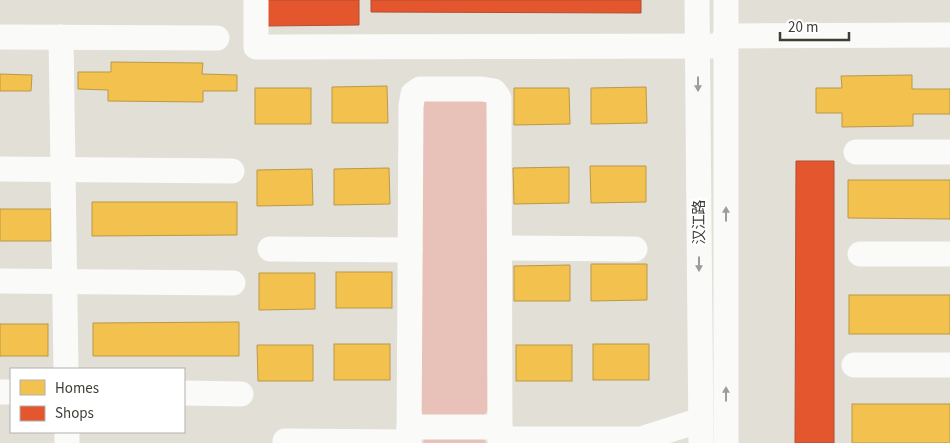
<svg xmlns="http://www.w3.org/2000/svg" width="950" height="443" viewBox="0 0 950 443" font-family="'Source Sans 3','Noto Sans SC',sans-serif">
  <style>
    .green { fill: #e8c1b8 }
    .homes { fill: #f2c14e; stroke: #bc9947 }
    .shops { fill: #e4572e; stroke: #b24f30 }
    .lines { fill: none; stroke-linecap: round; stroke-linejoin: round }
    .minor { stroke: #fafaf9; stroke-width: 25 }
    .oneway { fill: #9c9c98 }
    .labels { text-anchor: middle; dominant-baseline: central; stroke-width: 5; stroke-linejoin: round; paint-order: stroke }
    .street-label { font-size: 15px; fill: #3e3d36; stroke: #fff }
  </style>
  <rect width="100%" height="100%" fill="#e1dfd6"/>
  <g class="green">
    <polygon points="433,94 487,99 488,410 483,416 424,416 421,411 422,109 424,102"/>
    <polygon points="425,439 484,439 486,443 423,443"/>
  </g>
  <g class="homes">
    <polygon points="111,62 203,63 202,74 237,75 237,91 203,91 203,102 108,101 108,90 78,89 78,72 111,72"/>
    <polygon points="0,74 32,75 31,91 0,91"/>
    <polygon points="912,75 912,89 950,89 950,114 913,114 913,126 842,127 842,113 816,113 816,88 842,88 841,76"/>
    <polygon points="387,86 388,123 332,123 332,87"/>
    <polygon points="646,87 647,123 591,124 591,88"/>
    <rect x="255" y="88" width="56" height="36"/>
    <polygon points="514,88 569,88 570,124 514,125"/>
    <polygon points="590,166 646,166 646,202 591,203"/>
    <polygon points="569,167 569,203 514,204 513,168"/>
    <polygon points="389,168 390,204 334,205 334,169"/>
    <polygon points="312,169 313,205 257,206 257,170"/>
    <polygon points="848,180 950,180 950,219 848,218"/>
    <polygon points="92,202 237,202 237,235 92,236"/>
    <rect x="0" y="209" width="51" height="32"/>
    <polygon points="591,264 647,264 647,300 591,301"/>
    <polygon points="570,265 570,301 514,301 514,266"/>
    <rect x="336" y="272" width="56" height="36"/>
    <polygon points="259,273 315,273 315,309 259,310"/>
    <rect x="849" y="295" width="101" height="39"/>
    <polygon points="239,322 239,356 93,356 93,323"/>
    <rect x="0" y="324" width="48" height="32"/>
    <rect x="334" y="344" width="56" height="36"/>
    <rect x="593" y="344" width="56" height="36"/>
    <polygon points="257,345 313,345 313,381 258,381"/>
    <rect x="516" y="345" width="56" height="36"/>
    <rect x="852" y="404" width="98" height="39"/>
  </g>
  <g class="shops">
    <polygon points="265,0 359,0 359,25 265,26"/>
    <polygon points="371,0 641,0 641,13 371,12"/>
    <polygon points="796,161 834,161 834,443 795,443"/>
  </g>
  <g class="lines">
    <g class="minor">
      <polyline points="256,0 256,47 725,46"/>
      <polyline points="697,0 701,443"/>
      <polyline points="726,0 726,443"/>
      <polyline points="725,36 950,35"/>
      <polyline points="0,37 217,38"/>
      <polyline points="61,37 66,369"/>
      <polyline points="856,152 950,152"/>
      <polyline points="0,169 232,171"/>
      <polyline points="500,248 635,249"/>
      <polyline points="270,249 410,250"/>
      <polyline points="860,254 950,254"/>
      <polyline points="0,281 233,283"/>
      <polyline points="854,365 950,365"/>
      <polyline points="0,392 11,392"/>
      <polyline points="184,393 241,394"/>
      <polyline points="409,427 500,427"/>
      <polyline points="67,432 67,443"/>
      <polyline points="500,439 641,439 701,420"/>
      <polyline points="285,443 285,441 409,442"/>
      <polyline points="409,443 411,106 413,94 420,89 482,89 494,91 499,98 500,443"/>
    </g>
  </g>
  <defs><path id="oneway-solid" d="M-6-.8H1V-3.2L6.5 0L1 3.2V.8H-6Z" transform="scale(1.25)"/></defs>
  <g class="oneway">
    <use href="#oneway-solid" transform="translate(698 84) rotate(90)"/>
    <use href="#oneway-solid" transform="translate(726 214) rotate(-90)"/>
    <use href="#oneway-solid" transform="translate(699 264) rotate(90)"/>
    <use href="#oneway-solid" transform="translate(726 394) rotate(-90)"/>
  </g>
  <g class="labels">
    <g class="street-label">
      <text transform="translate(699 222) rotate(-90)">汉江路</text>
    </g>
  </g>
  <rect x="10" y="368" width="175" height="65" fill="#ffffff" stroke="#b2b1af"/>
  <rect x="20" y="380" width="25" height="15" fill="#f2c14e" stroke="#b2b1af"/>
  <text x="55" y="393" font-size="15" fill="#3e3d36">Homes</text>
  <rect x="20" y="406" width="25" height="15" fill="#e4572e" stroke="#b2b1af"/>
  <text x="55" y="418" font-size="15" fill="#3e3d36">Shops</text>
  <path d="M780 32v8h69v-8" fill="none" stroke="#3e3d36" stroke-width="2.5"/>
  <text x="788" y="32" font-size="15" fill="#3e3d36" stroke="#ffffff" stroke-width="4" paint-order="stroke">20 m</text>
</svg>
